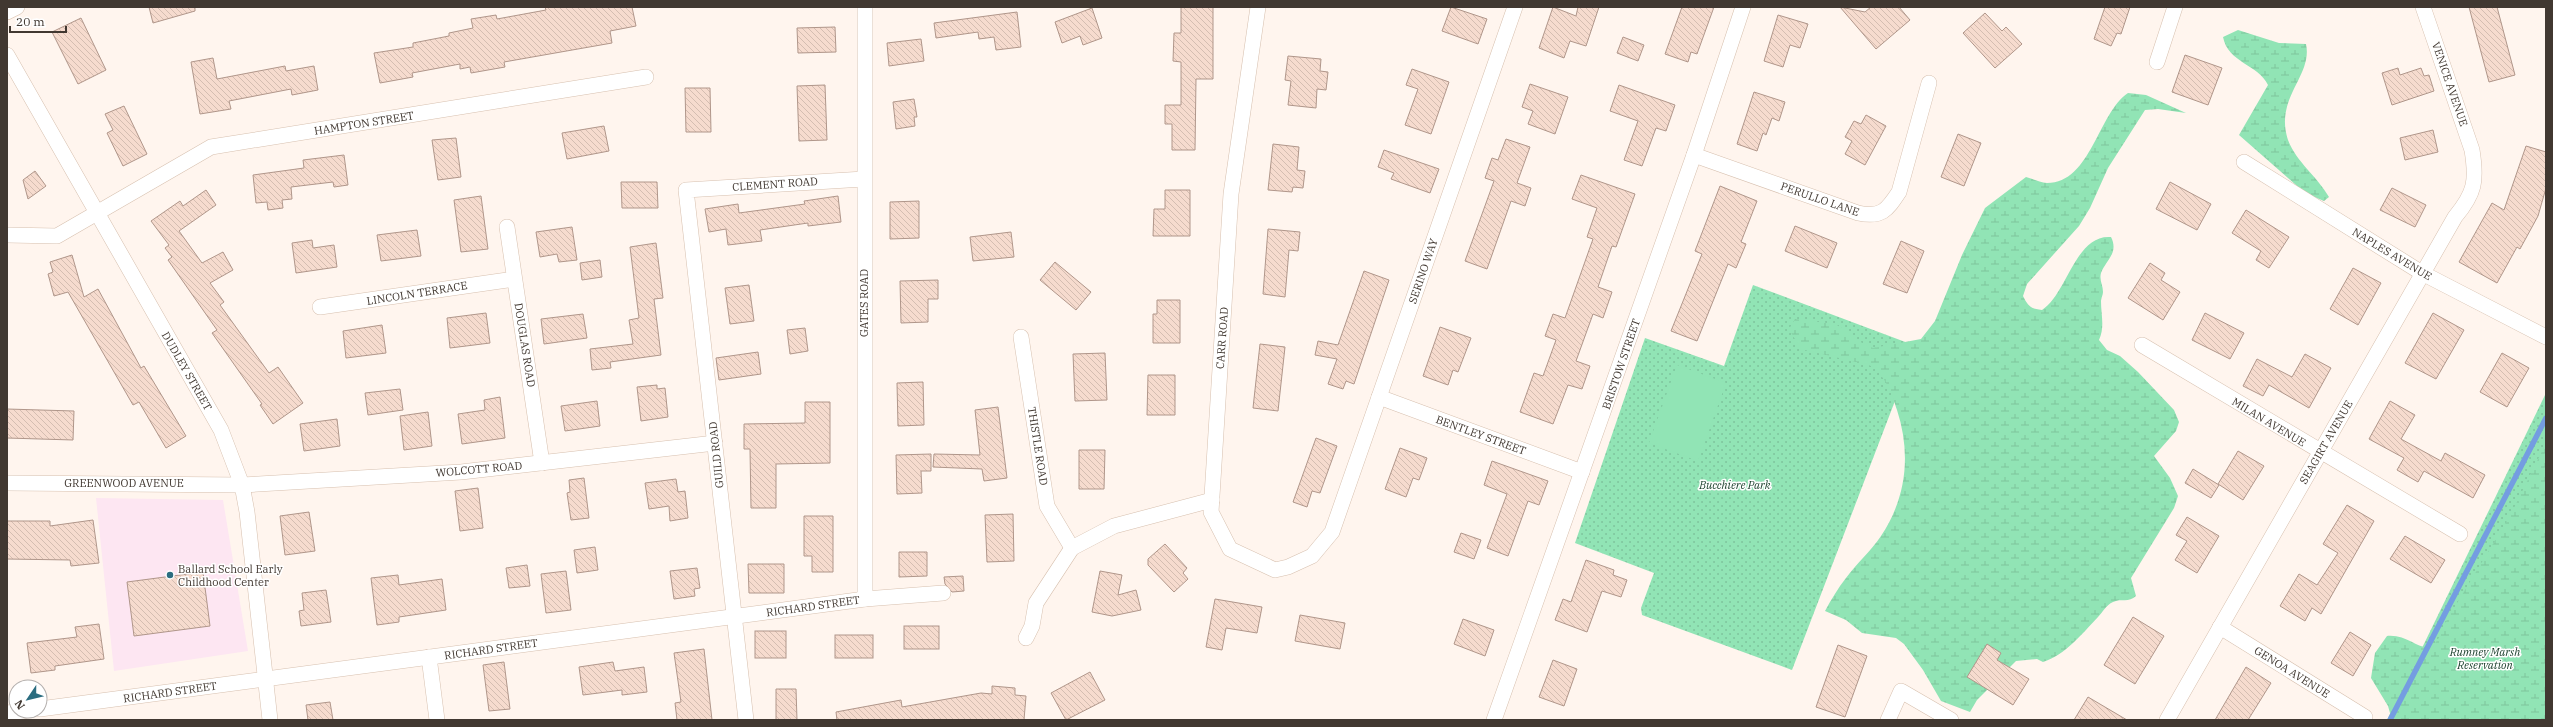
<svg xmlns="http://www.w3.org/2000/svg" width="2553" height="727" viewBox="0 0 2553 727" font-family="'IBM Plex Serif',serif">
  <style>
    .education { fill: #fde6f2 }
    .green { fill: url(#green-dots) }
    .wetland { fill: url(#wetland-marsh) }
    .pitch { fill: #91e4b5 }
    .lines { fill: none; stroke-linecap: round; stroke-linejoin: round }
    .stream { stroke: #749de1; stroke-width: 5.5 }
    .building { fill: url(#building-back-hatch); stroke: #b0968a }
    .street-casing { stroke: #d7c0af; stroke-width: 16 }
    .street { stroke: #fff; stroke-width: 15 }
    .poi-dot { fill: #2b6d80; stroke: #fff; stroke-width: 1.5 }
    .labels { text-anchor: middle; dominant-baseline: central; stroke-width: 3; stroke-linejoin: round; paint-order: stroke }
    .street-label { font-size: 11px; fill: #413831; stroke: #fff }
    .park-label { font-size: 11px; font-style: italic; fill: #183e2a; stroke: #fff }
    .poi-label { font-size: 11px; fill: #413831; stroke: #fff; text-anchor: start }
  </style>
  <defs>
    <pattern id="green-dots" width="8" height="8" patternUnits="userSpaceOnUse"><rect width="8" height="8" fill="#91e4b5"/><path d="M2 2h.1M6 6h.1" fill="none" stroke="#7ec49c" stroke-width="1.8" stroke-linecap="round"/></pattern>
    <pattern id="wetland-marsh" width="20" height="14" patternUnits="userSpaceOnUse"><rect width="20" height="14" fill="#91e4b5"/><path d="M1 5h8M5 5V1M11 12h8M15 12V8" fill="none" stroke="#7ec49c"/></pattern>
    <pattern id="building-back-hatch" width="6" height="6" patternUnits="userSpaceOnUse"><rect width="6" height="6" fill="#f6dbce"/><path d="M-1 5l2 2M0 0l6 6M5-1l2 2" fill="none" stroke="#d4bdb1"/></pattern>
  </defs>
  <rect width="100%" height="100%" fill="#fff5ee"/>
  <polygon class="education" points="96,498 223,500 248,651 114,671"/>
  <g class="green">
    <polygon points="1753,285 1916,346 1792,670 1642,615 1641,608 1654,573 1575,543 1645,338 1724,366"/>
    <polygon points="2546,393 2546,720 2387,720"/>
  </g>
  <g class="wetland">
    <path d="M2238,30L2279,43L2306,44C2313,76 2274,98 2288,140C2297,163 2317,176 2329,197L2324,201L2305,193L2239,135L2268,85C2258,64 2228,63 2223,37Z"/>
    <path d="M2128,93L2146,95L2186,113L2158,109L2145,110L2108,168L2090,208L2079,226L2027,284L2023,296C2028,306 2031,309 2042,310C2068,293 2075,234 2111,237C2119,253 2106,260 2101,273C2099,280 2103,285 2103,292C2103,295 2101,298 2101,301C2101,315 2105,327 2099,340L2107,350L2120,356L2138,372L2174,410L2179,422L2176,431L2154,456L2170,478L2178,496L2174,508L2131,578L2136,596C2129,603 2121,598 2113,602C2106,605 2103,612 2098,617C2082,634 2065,655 2043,662L2037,659L2016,661L1977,700L1970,712L1941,701L1923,670L1904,644L1896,638L1862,633L1846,620L1825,611C1831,600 1838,588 1846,578C1857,563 1871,551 1881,536C1907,497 1911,453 1897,410C1892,394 1885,374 1869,365L1805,350L1799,346L1789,329L1795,319L1835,324L1847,331L1856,340L1873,348L1921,339L1935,321L1962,255L1985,208L2026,177C2033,179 2040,182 2047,183C2091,183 2098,113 2128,93Z"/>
    <path d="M2546,443V720H2392L2388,706L2371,678L2375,653L2387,636C2417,633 2429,671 2445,623L2511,514Z"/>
  </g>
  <polygon class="pitch" points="1677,365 1726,383 1698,461 1649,443"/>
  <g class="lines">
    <polyline class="stream" points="2390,720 2546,418"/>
  </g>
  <g class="building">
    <polygon points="149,7 195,7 195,11 153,23"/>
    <polygon points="545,7 632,7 636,26 610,31 612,43 504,62 505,67 471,73 470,67 460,69 460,64 412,73 413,77 380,83 374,53 413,47 413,43 449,36 449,33 473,28 471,19 496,15 497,19 546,10"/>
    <polygon points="1181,7 1213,7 1213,79 1196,79 1195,150 1172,150 1172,124 1165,124 1165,105 1181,105 1181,62 1173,61 1174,33 1181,33"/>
    <polygon points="1451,7 1487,19 1478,44 1442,31"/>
    <polygon points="1553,7 1576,16 1578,7 1599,7 1586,46 1570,41 1564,58 1539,48"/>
    <polygon points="1682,7 1714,7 1697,54 1691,52 1688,62 1665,54"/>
    <polygon points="1840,7 1865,12 1871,7 1899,7 1910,20 1876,49"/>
    <polygon points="2105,7 2130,7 2121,34 2117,33 2111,46 2094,39"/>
    <polygon points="2469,7 2497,7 2515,75 2489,82"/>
    <polygon points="1092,8 1102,38 1083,45 1080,36 1062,43 1055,22"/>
    <polygon points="1017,12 1021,47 996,50 994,37 979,39 978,32 936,38 934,23"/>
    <polygon points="1985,13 2002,31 2006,27 2022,44 1995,68 1963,33"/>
    <polygon points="1778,15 1808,24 1800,48 1790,45 1783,67 1764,61"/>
    <polygon points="81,18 106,70 78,84 52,32"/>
    <polygon points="835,27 836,52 798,53 797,28"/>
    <polygon points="1623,37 1644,45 1638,61 1617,53"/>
    <polygon points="921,39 924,61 889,66 887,43"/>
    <polygon points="2185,55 2222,68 2208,105 2172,92"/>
    <polygon points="1288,56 1321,59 1320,71 1328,72 1326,90 1317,89 1316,108 1288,105 1291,81 1285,80"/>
    <polygon points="213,58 217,79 285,66 286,71 314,66 318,90 292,95 291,89 229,101 231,109 200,114 191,62"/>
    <polygon points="2398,68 2400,75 2421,68 2424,76 2429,75 2434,91 2392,105 2382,73"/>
    <polygon points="1412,69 1449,82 1431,134 1405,125 1418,89 1406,85"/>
    <polygon points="1530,84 1568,97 1555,134 1528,124 1533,111 1522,107"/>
    <polygon points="825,85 827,140 799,141 797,86"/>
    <polygon points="1619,85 1675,105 1666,131 1656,128 1642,166 1624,160 1638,121 1610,111"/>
    <polygon points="685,88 710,88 711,132 686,132"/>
    <polygon points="1754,92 1785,102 1779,121 1772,118 1766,135 1763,133 1757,151 1737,144"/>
    <polygon points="914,99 917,117 914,117 915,126 896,129 893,102"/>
    <polygon points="124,106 147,154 123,166 107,133 113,130 105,114"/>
    <polygon points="1866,115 1886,126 1865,165 1845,154 1852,141 1845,137 1854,121 1861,124"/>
    <polygon points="604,126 609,151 567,159 562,133"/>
    <polygon points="2433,130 2438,152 2405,160 2400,138"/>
    <polygon points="1958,134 1981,143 1964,186 1941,177"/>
    <polygon points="456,138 461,177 438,180 432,140"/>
    <polygon points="1506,139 1530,147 1517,183 1531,188 1525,206 1511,201 1487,269 1465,261 1494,181 1485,178 1492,158 1498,160"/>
    <polygon points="1273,144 1299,147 1297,170 1305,171 1303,188 1293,187 1292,192 1268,190"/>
    <polygon points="2526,146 2546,152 2546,188 2538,216 2520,249 2517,247 2497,283 2459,262 2492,203 2504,210"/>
    <polygon points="1384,150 1439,169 1430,193 1391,179 1394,173 1378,167"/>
    <polygon points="344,155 348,185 334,187 333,182 291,187 292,199 282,200 283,208 268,210 267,202 256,203 253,175 304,168 303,160"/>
    <polygon points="35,171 46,186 28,199 23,180"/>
    <polygon points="1581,175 1635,194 1616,247 1612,246 1598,287 1612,292 1603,318 1593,314 1576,361 1590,366 1582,389 1568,385 1553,424 1520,412 1534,373 1543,376 1556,340 1545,336 1553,314 1565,318 1593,239 1587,237 1597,208 1572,199"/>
    <polygon points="621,182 657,182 658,208 622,208"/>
    <polygon points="2170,182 2211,204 2197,230 2156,209"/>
    <polygon points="1720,186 1757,201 1741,242 1746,244 1736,268 1728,264 1697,341 1671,331 1702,254 1695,251"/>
    <polygon points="2392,188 2426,205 2415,227 2380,210"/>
    <polygon points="206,190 216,205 179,231 202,263 223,252 233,270 210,283 224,302 220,305 269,373 278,367 303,403 273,424 260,405 262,404 212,333 217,330 168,260 172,257 165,248 169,245 151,221 180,201 183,206"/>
    <polygon points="1165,190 1190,190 1190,236 1153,236 1154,209 1165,209"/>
    <polygon points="481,196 488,249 461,252 454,200"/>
    <polygon points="838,196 841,222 808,226 808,223 760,230 762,241 728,245 726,229 709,232 705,209 738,204 739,213 805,204 804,201"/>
    <polygon points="919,201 919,238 890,239 890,202"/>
    <polygon points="2246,210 2289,237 2269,268 2256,260 2261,251 2232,233"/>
    <polygon points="1795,226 1837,243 1827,268 1785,251"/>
    <polygon points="572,227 577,260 559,262 557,254 540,257 536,232"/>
    <polygon points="1268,229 1300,232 1298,251 1289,250 1285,297 1263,294"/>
    <polygon points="417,230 421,256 381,261 377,235"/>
    <polygon points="1011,232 1014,257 973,261 970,237"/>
    <polygon points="312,240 313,248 334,245 337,267 296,273 292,243"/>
    <polygon points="1901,241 1924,251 1907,293 1883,284"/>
    <polygon points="656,243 663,298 654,299 661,355 610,362 611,368 592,370 590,349 633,344 629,320 639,318 630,247"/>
    <polygon points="72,255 84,297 98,289 141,368 144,366 186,436 166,448 139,402 133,405 68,292 54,296 48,274 53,272 50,262"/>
    <polygon points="600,260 602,277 582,280 580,263"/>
    <polygon points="1055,262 1091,292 1076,310 1040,280"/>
    <polygon points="2150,263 2165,273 2161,280 2180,292 2163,320 2128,298"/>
    <polygon points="2353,268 2381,283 2358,325 2330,309"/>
    <polygon points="1364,271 1389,280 1354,384 1346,381 1343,389 1328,384 1337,359 1315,355 1318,341 1338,345"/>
    <polygon points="938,280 938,299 928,299 928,322 901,323 900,281"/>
    <polygon points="749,285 754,321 730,324 725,288"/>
    <polygon points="1157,300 1180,300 1180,343 1153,343 1153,314 1157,314"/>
    <polygon points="486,313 490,343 450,348 447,318"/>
    <polygon points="2205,313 2244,333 2230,359 2192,340"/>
    <polygon points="2433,313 2464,330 2436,379 2405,363"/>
    <polygon points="583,314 587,338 544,344 541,319"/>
    <polygon points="382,325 386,353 346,358 343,331"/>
    <polygon points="1440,327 1471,338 1458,372 1453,370 1448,385 1423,376"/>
    <polygon points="805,328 808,351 790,354 787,330"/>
    <polygon points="1260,344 1285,347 1278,411 1253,408"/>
    <polygon points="758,352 761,374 719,380 716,358"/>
    <polygon points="1105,353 1107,400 1075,401 1073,354"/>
    <polygon points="2502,353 2529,368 2507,407 2480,392"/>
    <polygon points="2305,354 2331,368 2309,408 2269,385 2263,396 2243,386 2257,359 2292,377"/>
    <polygon points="1148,375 1175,375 1175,415 1147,415"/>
    <polygon points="923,382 924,425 898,426 897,383"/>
    <polygon points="657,385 657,389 665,388 668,417 641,421 637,387"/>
    <polygon points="400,389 403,410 368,415 365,393"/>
    <polygon points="500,397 505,438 462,444 458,414 485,410 484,400"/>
    <polygon points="597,401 600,426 565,431 561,406"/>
    <polygon points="2390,401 2415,415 2401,439 2441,461 2445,453 2485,475 2473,498 2424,471 2418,482 2397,470 2404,458 2369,439"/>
    <polygon points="805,402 830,402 830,463 776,464 776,508 751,508 750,449 744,449 744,424 805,423"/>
    <polygon points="998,407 1007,478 984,481 982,469 933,467 934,454 980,455 975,410"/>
    <polygon points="7,409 74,411 73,440 7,438"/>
    <polygon points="428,412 432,446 404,450 400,416"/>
    <polygon points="337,419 340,446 304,451 300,424"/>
    <polygon points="1316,438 1337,446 1320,493 1312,491 1307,507 1293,502"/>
    <polygon points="1400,448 1427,458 1419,480 1413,478 1406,497 1385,489"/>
    <polygon points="1079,450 1105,450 1104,489 1079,489"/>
    <polygon points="2238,451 2264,466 2243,500 2218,484"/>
    <polygon points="931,454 931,471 921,471 922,493 897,494 896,455"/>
    <polygon points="1492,461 1548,481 1539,505 1528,501 1508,556 1487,548 1507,494 1484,485"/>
    <polygon points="2193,469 2219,485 2211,498 2185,483"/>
    <polygon points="584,478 589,518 571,520 567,493 570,492 569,480"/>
    <polygon points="676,479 678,492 685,491 688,518 670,521 669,506 649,509 645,483"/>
    <polygon points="478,488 483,528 460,531 455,491"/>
    <polygon points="2347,505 2374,521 2321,614 2312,608 2305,621 2280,606 2299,574 2317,585 2338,553 2323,544"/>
    <polygon points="309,512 315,551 285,555 280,516"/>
    <polygon points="1013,514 1014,561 987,562 985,515"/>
    <polygon points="804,516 833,516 833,572 812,572 812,556 804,556"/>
    <polygon points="2187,517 2219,536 2197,573 2175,560 2187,541 2176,535"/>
    <polygon points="93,520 99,563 71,566 70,560 7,559 7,521 50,521 50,526"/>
    <polygon points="1461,533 1481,540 1474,559 1454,552"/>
    <polygon points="2405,536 2445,560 2431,583 2390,559"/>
    <polygon points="1165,544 1187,568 1183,573 1188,579 1174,592 1148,565 1148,559"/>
    <polygon points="595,547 598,570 577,573 574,550"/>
    <polygon points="899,552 927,552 927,576 899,577"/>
    <polygon points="1586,560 1614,570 1613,575 1627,580 1621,597 1602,591 1587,632 1555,620 1563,599 1571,602"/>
    <polygon points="748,564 784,564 784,593 749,593"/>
    <polygon points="527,565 530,586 509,588 506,568"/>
    <polygon points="697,568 700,588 694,589 695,596 674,599 670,571"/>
    <polygon points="566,571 571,610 546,613 541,574"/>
    <polygon points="1100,571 1122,575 1118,595 1136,590 1141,610 1112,616 1092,612"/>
    <polygon points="203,572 210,626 134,636 127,582"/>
    <polygon points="398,575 399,585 442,579 446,610 399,617 399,622 377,625 371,578"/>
    <polygon points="963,576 964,591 952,592 945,584 944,577"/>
    <polygon points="326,590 331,622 301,626 299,611 304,610 302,593"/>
    <polygon points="1215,599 1262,607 1257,633 1226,628 1222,650 1206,647"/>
    <polygon points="1300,615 1345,623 1340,649 1295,641"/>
    <polygon points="2133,617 2164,636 2135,684 2104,665"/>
    <polygon points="1463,619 1494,630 1485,656 1454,644"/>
    <polygon points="99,624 104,659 55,666 55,670 31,673 27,643 77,637 75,627"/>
    <rect x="904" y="626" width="35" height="23"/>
    <rect x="755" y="631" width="31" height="27"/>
    <polygon points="2350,632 2371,645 2353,676 2331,663"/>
    <rect x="835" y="635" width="38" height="23"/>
    <polygon points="1987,644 2001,653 1997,660 2029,679 2013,705 1967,677"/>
    <polygon points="1838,645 1867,656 1845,717 1816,707"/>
    <polygon points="704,649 712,720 677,720 675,703 681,702 674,653"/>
    <polygon points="1553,660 1577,669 1564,706 1539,697"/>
    <polygon points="504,662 510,709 489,711 483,665"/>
    <polygon points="613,662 615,671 644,667 647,692 622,695 622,690 583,695 579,667"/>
    <polygon points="2246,667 2271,683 2248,720 2215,720"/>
    <polygon points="1090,672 1105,700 1066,720 1051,693"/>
    <polygon points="992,686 1015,688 1015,695 1026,696 1024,720 837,720 836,712 901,700 902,707 981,693 992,694"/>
    <polygon points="776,689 796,689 797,720 776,720"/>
    <polygon points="2088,697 2127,720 2074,720"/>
    <polygon points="330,702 333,720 308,720 306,705"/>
  </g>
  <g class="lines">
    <defs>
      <g id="street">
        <polyline points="1258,7 1231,194 1211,512 1230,549 1275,570 1288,567 1312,556 1332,532 1515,7"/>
        <polyline points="7,12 17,7"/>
        <polyline points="7,55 221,430 242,485 247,512 270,720"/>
        <polyline points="2157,62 2175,7"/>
        <path d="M1694,155L1858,213C1882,218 1887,210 1899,192L1929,83"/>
        <polyline points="2244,162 2422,273 2546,337"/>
        <polyline points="507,227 542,463"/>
        <polyline points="7,235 57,236 211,147 646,77"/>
        <polyline points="320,307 514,279"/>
        <polyline points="1021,337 1047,506 1072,548 1114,526 1212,500"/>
        <polyline points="2142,345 2460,534"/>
        <polyline points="1379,397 1582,472"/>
        <polyline points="7,483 242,485 461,472 715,443"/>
        <polyline points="865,599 865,7"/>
        <polyline points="2220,627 2365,717"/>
        <polyline points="1026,638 1032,626 1036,603 1072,548"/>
        <polyline points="429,657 437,720"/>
        <polyline points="40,709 865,599 943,593"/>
        <polyline points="7,713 24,711"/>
        <polyline points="746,720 686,190 864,179"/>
        <polyline points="1494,720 1694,155 1743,7"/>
        <polyline points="1888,720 1901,691 1951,720"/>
        <path d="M2167,720L2455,217C2475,193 2477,181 2472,150L2423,7"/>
      </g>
    </defs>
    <use href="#street" class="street-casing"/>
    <use href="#street" class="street"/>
  </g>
  <circle class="poi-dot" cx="170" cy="575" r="4"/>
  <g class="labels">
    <g class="street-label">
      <text transform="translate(2450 84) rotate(71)">VENICE AVENUE</text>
      <text transform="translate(364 123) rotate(-9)">HAMPTON STREET</text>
      <text transform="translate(775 184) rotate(-4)">CLEMENT ROAD</text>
      <text transform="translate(1820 199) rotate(19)">PERULLO LANE</text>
      <text transform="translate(2392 254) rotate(31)">NAPLES AVENUE</text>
      <text transform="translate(1423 271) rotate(-71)">SERINO WAY</text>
      <text transform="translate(417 293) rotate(-9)">LINCOLN TERRACE</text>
      <text transform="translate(864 303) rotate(-90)">GATES ROAD</text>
      <text transform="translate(1222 338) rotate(-86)">CARR ROAD</text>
      <text transform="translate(525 345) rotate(81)">DOUGLAS ROAD</text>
      <text transform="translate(1621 364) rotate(-71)">BRISTOW STREET</text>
      <text transform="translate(187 371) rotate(60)">DUDLEY STREET</text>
      <text transform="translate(2269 422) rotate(31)">MILAN AVENUE</text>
      <text transform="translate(1481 435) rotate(20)">BENTLEY STREET</text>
      <text transform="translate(2326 442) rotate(-60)">SEAGIRT AVENUE</text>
      <text transform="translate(1038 446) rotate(81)">THISTLE ROAD</text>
      <text transform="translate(716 455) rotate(-96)">GUILD ROAD</text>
      <text transform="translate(479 469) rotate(-5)">WOLCOTT ROAD</text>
      <text x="124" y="483">GREENWOOD AVENUE</text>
      <text transform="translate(813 606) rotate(-8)">RICHARD STREET</text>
      <text transform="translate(491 649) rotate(-8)">RICHARD STREET</text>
      <text transform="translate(2292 672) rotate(32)">GENOA AVENUE</text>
      <text transform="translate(170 692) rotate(-8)">RICHARD STREET</text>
    </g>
    <g class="park-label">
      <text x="1735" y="485">Bucchiere Park</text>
      <text x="2485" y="652">Rumney Marsh<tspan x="2485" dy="13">Reservation</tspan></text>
    </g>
    <g class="poi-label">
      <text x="178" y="569">Ballard School Early<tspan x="178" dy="13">Childhood Center</tspan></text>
    </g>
  </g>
  <rect width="2553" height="727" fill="none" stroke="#413831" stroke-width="16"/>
  <g transform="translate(28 699) rotate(235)"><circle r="19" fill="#ffffff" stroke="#b3afad"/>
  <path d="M0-3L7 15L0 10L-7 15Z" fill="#2b6d80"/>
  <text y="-6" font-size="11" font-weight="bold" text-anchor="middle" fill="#413831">N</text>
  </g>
  <path d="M10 26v6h56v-6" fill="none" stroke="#413831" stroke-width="2"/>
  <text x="16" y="26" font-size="12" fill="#413831" stroke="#ffffff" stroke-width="3" paint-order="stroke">20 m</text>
</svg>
